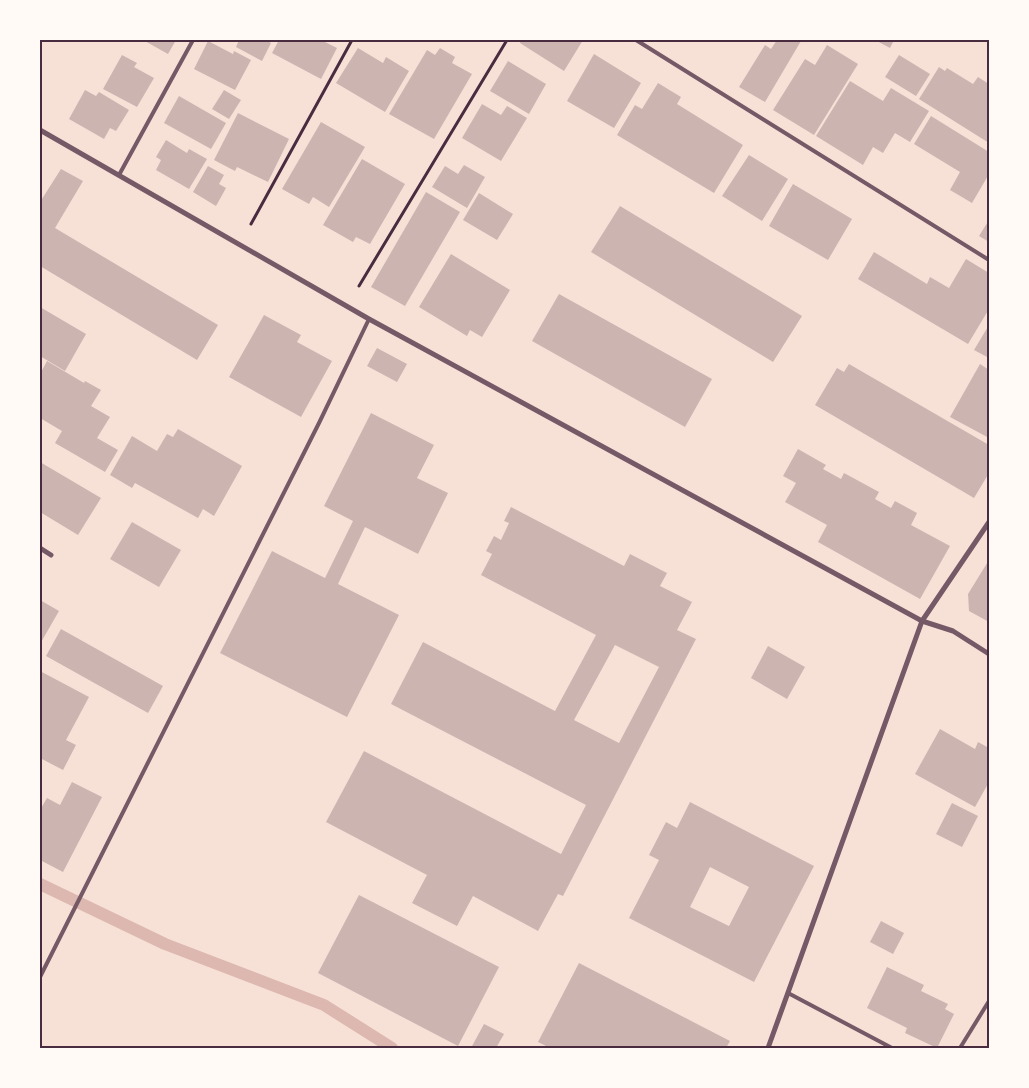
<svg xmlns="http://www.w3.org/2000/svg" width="1029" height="1088" viewBox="0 0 1029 1088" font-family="Barlow,sans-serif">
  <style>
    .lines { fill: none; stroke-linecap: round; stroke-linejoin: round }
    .stream { stroke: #dcb8b0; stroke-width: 12 }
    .building { fill: #ccb4b1; fill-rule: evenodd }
    .path { stroke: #4a2c40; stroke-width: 3 }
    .service { stroke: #755966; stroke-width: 4 }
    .minor { stroke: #755966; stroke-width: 5 }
    .neatline { fill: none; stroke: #4a2c40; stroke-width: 2 }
  </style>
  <rect width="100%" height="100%" fill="#f7e1d7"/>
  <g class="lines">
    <polyline class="stream" points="40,884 165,944 324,1005 392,1048"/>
  </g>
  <g class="building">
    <polygon points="143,40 176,40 168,54"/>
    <polygon points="239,40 266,40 271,43 262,61 236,47"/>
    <polygon points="279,40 321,40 337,48 321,79 272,53"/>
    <polygon points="521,40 583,40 564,71 520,43"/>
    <polygon points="777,40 801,41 765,102 739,87 765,45 771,49"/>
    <polygon points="875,40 894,40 890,48"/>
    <polygon points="208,41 233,54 234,51 251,60 235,90 194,69"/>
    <polygon points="827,45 858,64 814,135 773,110 805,59 815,65"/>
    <polygon points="358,48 383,63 386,57 409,71 385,112 336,83"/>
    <polygon points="440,48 455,57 452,63 472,74 434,139 389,114 427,50 435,55"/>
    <polygon points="594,54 641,83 614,128 567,101"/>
    <polygon points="122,55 137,63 134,67 154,78 137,107 103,89"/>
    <polygon points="899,55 930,74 916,96 885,77"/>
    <polygon points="508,61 546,84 529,114 490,91"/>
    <polygon points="939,67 945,71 947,68 973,84 978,77 989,84 989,143 919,99"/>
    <polygon points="850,81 883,101 891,88 929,111 910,142 895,133 883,153 873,147 863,165 816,136"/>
    <polygon points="658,83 681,97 677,104 743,145 714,193 617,135 635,105 642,109"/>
    <polygon points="85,90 96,96 99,92 129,110 116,131 110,128 104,139 69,119"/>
    <polygon points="224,90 241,100 229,119 212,109"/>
    <polygon points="179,96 226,123 211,149 164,123"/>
    <polygon points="482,104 501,115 507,106 527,118 501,161 462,138"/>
    <polygon points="238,113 289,139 268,182 237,167 235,171 214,160"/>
    <polygon points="931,116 989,152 989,174 972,203 950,190 960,172 914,144"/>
    <polygon points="321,122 365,147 329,207 313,197 309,204 282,189"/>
    <polygon points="166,140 187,153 189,149 207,159 189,189 156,170 161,160 156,157"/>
    <polygon points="749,155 788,179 762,221 722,196"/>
    <polygon points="362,159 405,184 370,244 356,237 353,242 323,225"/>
    <polygon points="464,165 485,177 467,208 432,187 445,166 458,174"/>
    <polygon points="208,166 224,175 219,184 226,188 216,206 193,192"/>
    <polygon points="61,169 83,181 55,228 218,325 197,360 40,266 40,202"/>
    <polygon points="793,184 852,219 828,260 769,226"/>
    <polygon points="426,192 460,212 405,306 371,287"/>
    <polygon points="479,193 513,214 497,240 463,220"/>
    <polygon points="620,206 802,316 773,362 591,252"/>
    <polygon points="989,220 989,242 979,236"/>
    <polygon points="874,252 927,284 930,277 949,288 966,259 989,273 989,309 968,344 858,279"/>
    <polygon points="451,254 510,290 482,337 470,330 467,336 419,307"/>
    <polygon points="559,294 712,379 685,427 532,341"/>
    <polygon points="40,307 86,334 65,371 40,356"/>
    <polygon points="264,315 301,335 297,342 332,361 301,417 229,377"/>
    <polygon points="989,325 989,358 974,350"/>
    <polygon points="377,348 407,364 397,382 367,366"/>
    <polygon points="47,361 84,383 85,381 101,390 91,406 110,417 97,438 118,450 105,472 55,443 62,431 40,418 40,374"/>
    <polygon points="849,364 989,445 989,473 974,498 815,405 837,368 844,372"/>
    <polygon points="980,364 989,370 989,438 950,417"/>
    <polygon points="371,413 434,445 417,478 448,493 418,554 365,527 338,584 399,615 347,717 220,653 272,551 325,578 353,521 324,506"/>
    <polygon points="178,429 242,466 214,516 203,509 198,518 135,483 132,488 110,475 132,436 157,451 167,434 173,437"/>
    <polygon points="798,449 826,465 823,469 841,479 844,473 879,492 875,499 891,508 895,501 917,513 911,525 950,546 920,599 818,542 827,525 785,502 796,483 783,476"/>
    <polygon points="40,462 101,498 78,535 40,512"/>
    <path d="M511,507L624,566L630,554L667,573L660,586L692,602L677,630L696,639L563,896L558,894L538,931L473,896L457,926L412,903L427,875L326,822L364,751L561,854L586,805L391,704L423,642L555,711L596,635L481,575L492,554L486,551L494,536L501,540L509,523L504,521ZM615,645L659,667L619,743L574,720Z"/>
    <polygon points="132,522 181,550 159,587 110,559"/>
    <polygon points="989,560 989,622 969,611 968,594"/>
    <polygon points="40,600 59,611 40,644"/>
    <polygon points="61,629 163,686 148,713 46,656"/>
    <polygon points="768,646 805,667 787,699 751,678"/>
    <polygon points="40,671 89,697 66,740 76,745 63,770 40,758"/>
    <polygon points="940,729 975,749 978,742 989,748 989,782 975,807 915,774"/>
    <polygon points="72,782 102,797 63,872 40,860 40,810 47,798 60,805"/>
    <path d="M690,802L814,866L754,982L629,918L659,860L649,855L666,822L677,828ZM710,867L749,887L729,926L690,907Z"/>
    <polygon points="952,803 978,816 962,847 936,834"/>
    <polygon points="359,895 499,967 458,1046 318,973"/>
    <polygon points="881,921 904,933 893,954 870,942"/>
    <polygon points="579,963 730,1041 726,1048 550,1048 538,1042"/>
    <polygon points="887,967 924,985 921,991 948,1004 945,1009 954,1014 937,1048 905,1033 907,1028 867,1008"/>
    <polygon points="484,1024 504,1034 496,1048 471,1048"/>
  </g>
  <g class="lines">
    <g class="path">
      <polyline points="251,224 352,40"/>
      <polyline points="359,286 507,40"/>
    </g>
    <g class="service">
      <polyline points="636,40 989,260"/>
      <polyline points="119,175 193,40"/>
      <polyline points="40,977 319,423 369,319"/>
      <polyline points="788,993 892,1048"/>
      <polyline points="960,1048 989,1001"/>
    </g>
    <g class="minor">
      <polyline points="40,130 369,319 922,621 953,631 989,654"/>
      <polyline points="40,548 51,555"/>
      <polyline points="768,1048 922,621 989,522"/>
    </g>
  </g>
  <rect width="1029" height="1088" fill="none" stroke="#fffaf5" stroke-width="82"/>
  <rect x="41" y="41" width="947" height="1006" class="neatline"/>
</svg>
